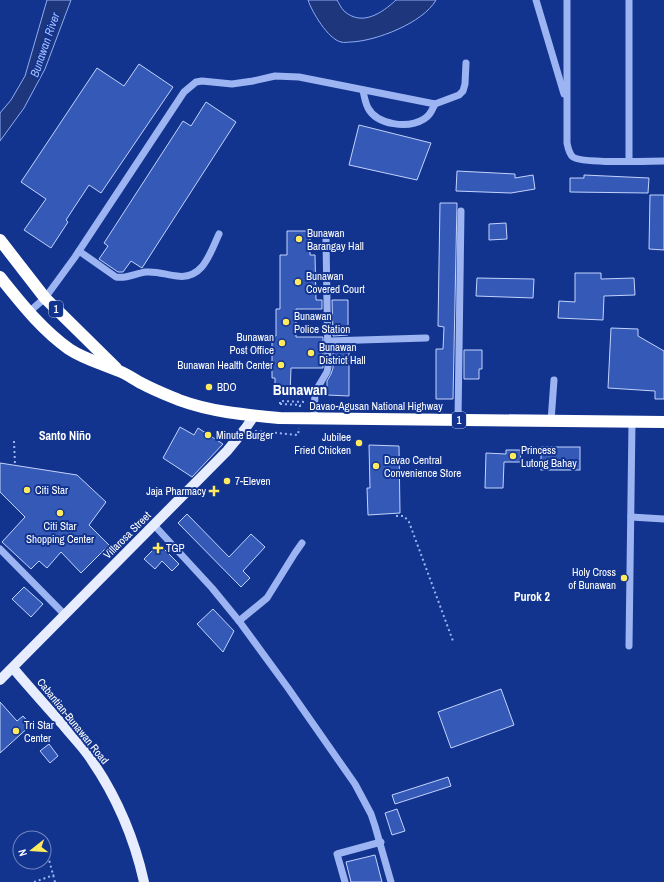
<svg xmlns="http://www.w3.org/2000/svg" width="664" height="882" viewBox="0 0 664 882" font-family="'Archivo Narrow',sans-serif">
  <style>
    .water { fill: #1e377c; stroke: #8eacf5 }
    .building { fill: #3559b6; stroke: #c3d3fd }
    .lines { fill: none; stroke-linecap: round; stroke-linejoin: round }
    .path { stroke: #9cb4f2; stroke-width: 2; stroke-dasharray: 2 3; stroke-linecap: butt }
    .minor { stroke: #9cb4f2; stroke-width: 7 }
    .major { stroke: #e7ecff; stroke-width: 10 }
    .highway { stroke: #fff; stroke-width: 12 }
    .poi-dot { fill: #ffeb5d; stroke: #12348f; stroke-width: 1.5 }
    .labels { text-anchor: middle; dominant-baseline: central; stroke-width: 4; stroke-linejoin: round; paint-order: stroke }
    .shield { fill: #12348f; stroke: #b8c2dd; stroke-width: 1 }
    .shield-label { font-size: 10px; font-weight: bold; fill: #fff }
    .poi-label { font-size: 11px; fill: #fff; stroke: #12348f; text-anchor: start }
    .street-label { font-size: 11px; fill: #fff; stroke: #12348f }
    .water-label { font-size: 12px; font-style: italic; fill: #a8bff9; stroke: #12348f }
    .neighbourhood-label { font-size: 12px; font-weight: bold; fill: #fff; stroke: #12348f }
    .district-label { font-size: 15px; font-weight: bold; fill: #fff; stroke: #12348f }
  </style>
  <rect width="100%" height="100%" fill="#12348f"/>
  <g class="water">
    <polygon points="47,0 71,0 45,69 24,108 0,141 0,113 11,100 25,76"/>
    <path d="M308,0H337C339,3 341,8 344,11C362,27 382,13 396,0H436C423,23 376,41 351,42C348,42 344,43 341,42C328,39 312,12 308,0Z"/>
  </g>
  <g class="building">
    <polygon points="139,64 173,87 101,193 89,185 66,220 68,222 51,248 24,230 46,199 21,182 97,68 124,86"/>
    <polygon points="206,102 236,122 142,268 131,261 123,272 118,272 99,259 108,246 104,243 183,121 191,126"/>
    <polygon points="359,125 431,143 417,180 349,165"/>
    <polygon points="457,171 515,174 515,178 533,175 535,189 511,193 456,191"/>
    <polygon points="584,175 649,178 648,193 570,192 570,178 584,178"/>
    <polygon points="650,195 664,195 664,250 649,249"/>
    <polygon points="440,203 457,203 453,399 436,399 436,349 443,349 444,327 438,326"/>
    <polygon points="506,223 507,239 489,240 489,224"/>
    <polygon points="287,231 310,231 310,255 315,255 316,300 322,300 322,309 296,309 296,337 323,337 323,368 291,368 290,395 275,395 275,378 272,378 272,336 276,336 276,309 280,309 280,255 287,255"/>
    <polygon points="575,273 601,273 601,279 634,278 635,295 604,296 603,320 558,318 559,301 575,302"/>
    <polygon points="477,278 534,279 533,298 476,296"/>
    <polygon points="332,300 348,300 348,335 333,336"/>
    <polygon points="611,328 638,329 638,336 664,351 664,399 655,399 655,391 608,388"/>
    <polygon points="349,345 349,396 327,395 327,381 331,374 333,368 333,346"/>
    <polygon points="464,350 482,350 482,369 479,369 479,379 464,379"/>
    <polygon points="180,427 194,435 198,428 223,444 192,477 163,458"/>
    <polygon points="369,445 399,446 400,513 368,515 367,488 370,488"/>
    <rect x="541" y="447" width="39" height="23"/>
    <polygon points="506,450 520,450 521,462 504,462 503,488 485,488 486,453 506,454"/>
    <polygon points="0,463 77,475 106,502 89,525 109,545 81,573 61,552 47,568 39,561 31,569 2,542 25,517 0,492"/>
    <polygon points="187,514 229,557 251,534 265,547 243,571 250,578 241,587 178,523"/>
    <polygon points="159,544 179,564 172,571 162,561 155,569 144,559"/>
    <polygon points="24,587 43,604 31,617 12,599"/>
    <polygon points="213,609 234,631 223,652 197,624"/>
    <polygon points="501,689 514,725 451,748 438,712"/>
    <polygon points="0,702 17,721 23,716 31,725 0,753"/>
    <polygon points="49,744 58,756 50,763 40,751"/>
    <polygon points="448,777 451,786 395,804 392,795"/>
    <polygon points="397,809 405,831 392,835 385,813"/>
    <polygon points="375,855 382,882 351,882 346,862"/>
  </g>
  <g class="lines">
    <g class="path">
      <polyline points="280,404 300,405 300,408"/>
      <polyline points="280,404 280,401 307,402"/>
      <polyline points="255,431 298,435 299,428"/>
      <polyline points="14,441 15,465"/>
      <polyline points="396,516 404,516 409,522 453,641"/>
      <polyline points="48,856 55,882"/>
      <polyline points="34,882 54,875"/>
    </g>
    <g class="minor">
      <polyline points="536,0 564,94"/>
      <path d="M567,0V143C568,148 569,154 573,157C583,164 648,161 664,161"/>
      <path d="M363,90C364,96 365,102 368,108C377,125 408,129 424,119C430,116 432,110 435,104"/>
      <polyline points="629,161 629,0"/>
      <path d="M79,251L116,277C127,279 136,273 146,272C157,271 167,275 177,276C203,280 210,253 219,234"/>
      <polyline points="29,312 45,298 75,257 184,92 196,82 202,81 232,84 253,81 275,76 299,77 435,104 459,95 463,91 465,84 466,63"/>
      <polyline points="328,341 426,338"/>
      <polyline points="314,419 315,392 327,372 328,367 326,239"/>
      <polyline points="458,420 461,211"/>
      <polyline points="551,421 554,380"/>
      <polyline points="631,517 664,519"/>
      <polyline points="154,525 212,588 239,621 288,688 355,784 371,814 375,826 391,882"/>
      <polyline points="0,549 65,615"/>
      <polyline points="239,621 267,598 295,553 302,543"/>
      <polyline points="629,646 632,422"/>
      <polyline points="345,882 337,854 381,842"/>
    </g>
    <g class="major">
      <path d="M13,668C29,687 46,706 63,725C71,735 81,745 88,755C115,793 134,837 144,882"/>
      <polyline points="0,680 227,451 245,429 254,416"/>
    </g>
    <g class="highway">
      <polyline points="0,240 45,298 116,368"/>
      <path d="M0,277C21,303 41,329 69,349C84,359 102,364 119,371C127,374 135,380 143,384C154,390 167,395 179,400C211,412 246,415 280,418L664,422"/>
    </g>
  </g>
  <g class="poi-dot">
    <circle cx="299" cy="239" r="4"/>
    <circle cx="298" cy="282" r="4"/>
    <circle cx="286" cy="322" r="4"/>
    <circle cx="282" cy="343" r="4"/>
    <circle cx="311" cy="353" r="4"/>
    <circle cx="281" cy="365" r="4"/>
    <circle cx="209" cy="387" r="4"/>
    <circle cx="208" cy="435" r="4"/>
    <circle cx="359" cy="443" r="4"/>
    <circle cx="513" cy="456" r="4"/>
    <circle cx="376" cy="466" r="4"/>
    <circle cx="227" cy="481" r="4"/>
    <circle cx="27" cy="490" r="4"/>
    <path d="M212 485h4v4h4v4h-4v4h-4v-4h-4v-4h4z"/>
    <circle cx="60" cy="513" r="4"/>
    <path d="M156 542h4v4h4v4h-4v4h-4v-4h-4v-4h4z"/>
    <circle cx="624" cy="578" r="4"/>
    <circle cx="16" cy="731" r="4"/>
  </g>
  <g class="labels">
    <g class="shield">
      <rect x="49" y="301" width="14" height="16" rx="3"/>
      <rect x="452" y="412" width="14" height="16" rx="3"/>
    </g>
    <g class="shield-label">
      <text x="56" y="309">1</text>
      <text x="459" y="420">1</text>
    </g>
    <g class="poi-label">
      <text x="307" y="233">Bunawan<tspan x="307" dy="13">Barangay Hall</tspan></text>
      <text x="306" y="276">Bunawan<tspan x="306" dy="13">Covered Court</tspan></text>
      <text x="294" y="316">Bunawan<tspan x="294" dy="13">Police Station</tspan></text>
      <text x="274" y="337" text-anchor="end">Bunawan<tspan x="274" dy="13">Post Office</tspan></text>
      <text x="319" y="347">Bunawan<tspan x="319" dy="13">District Hall</tspan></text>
      <text x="273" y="365" text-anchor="end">Bunawan Health Center</text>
      <text x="217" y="387">BDO</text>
      <text x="216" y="435">Minute Burger</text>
      <text x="351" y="437" text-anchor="end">Jubilee<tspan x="351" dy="13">Fried Chicken</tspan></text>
      <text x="521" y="450">Princess<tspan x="521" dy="13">Lutong Bahay</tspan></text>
      <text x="384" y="460">Davao Central<tspan x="384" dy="13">Convenience Store</tspan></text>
      <text x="235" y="481">7-Eleven</text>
      <text x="35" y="490">Citi Star</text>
      <text x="206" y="491" text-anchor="end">Jaja Pharmacy</text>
      <text x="60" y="526" text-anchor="middle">Citi Star<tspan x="60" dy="13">Shopping Center</tspan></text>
      <text x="166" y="548">TGP</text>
      <text x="616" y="572" text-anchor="end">Holy Cross<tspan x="616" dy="13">of Bunawan</tspan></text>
      <text x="24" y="725">Tri Star<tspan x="24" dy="13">Center</tspan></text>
    </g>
    <g class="street-label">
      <text x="376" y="406">Davao-Agusan National Highway</text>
      <text transform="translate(127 535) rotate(-45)">Villarosa Street</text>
      <text transform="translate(73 721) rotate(51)">Cabantian-Bunawan Road</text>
    </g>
    <g class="water-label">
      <text transform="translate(45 45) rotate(-71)">Bunawan River</text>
    </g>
    <g class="neighbourhood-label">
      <text x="65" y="436">Santo Niño</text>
      <text x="532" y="597">Purok 2</text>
    </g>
    <g class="district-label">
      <text x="300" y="389">Bunawan</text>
    </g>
  </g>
  <g transform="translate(32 850) rotate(253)"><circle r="19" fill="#12348f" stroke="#7185bc"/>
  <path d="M0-3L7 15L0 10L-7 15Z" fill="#ffeb5d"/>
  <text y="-6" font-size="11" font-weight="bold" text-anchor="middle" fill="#ffffff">N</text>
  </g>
</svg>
